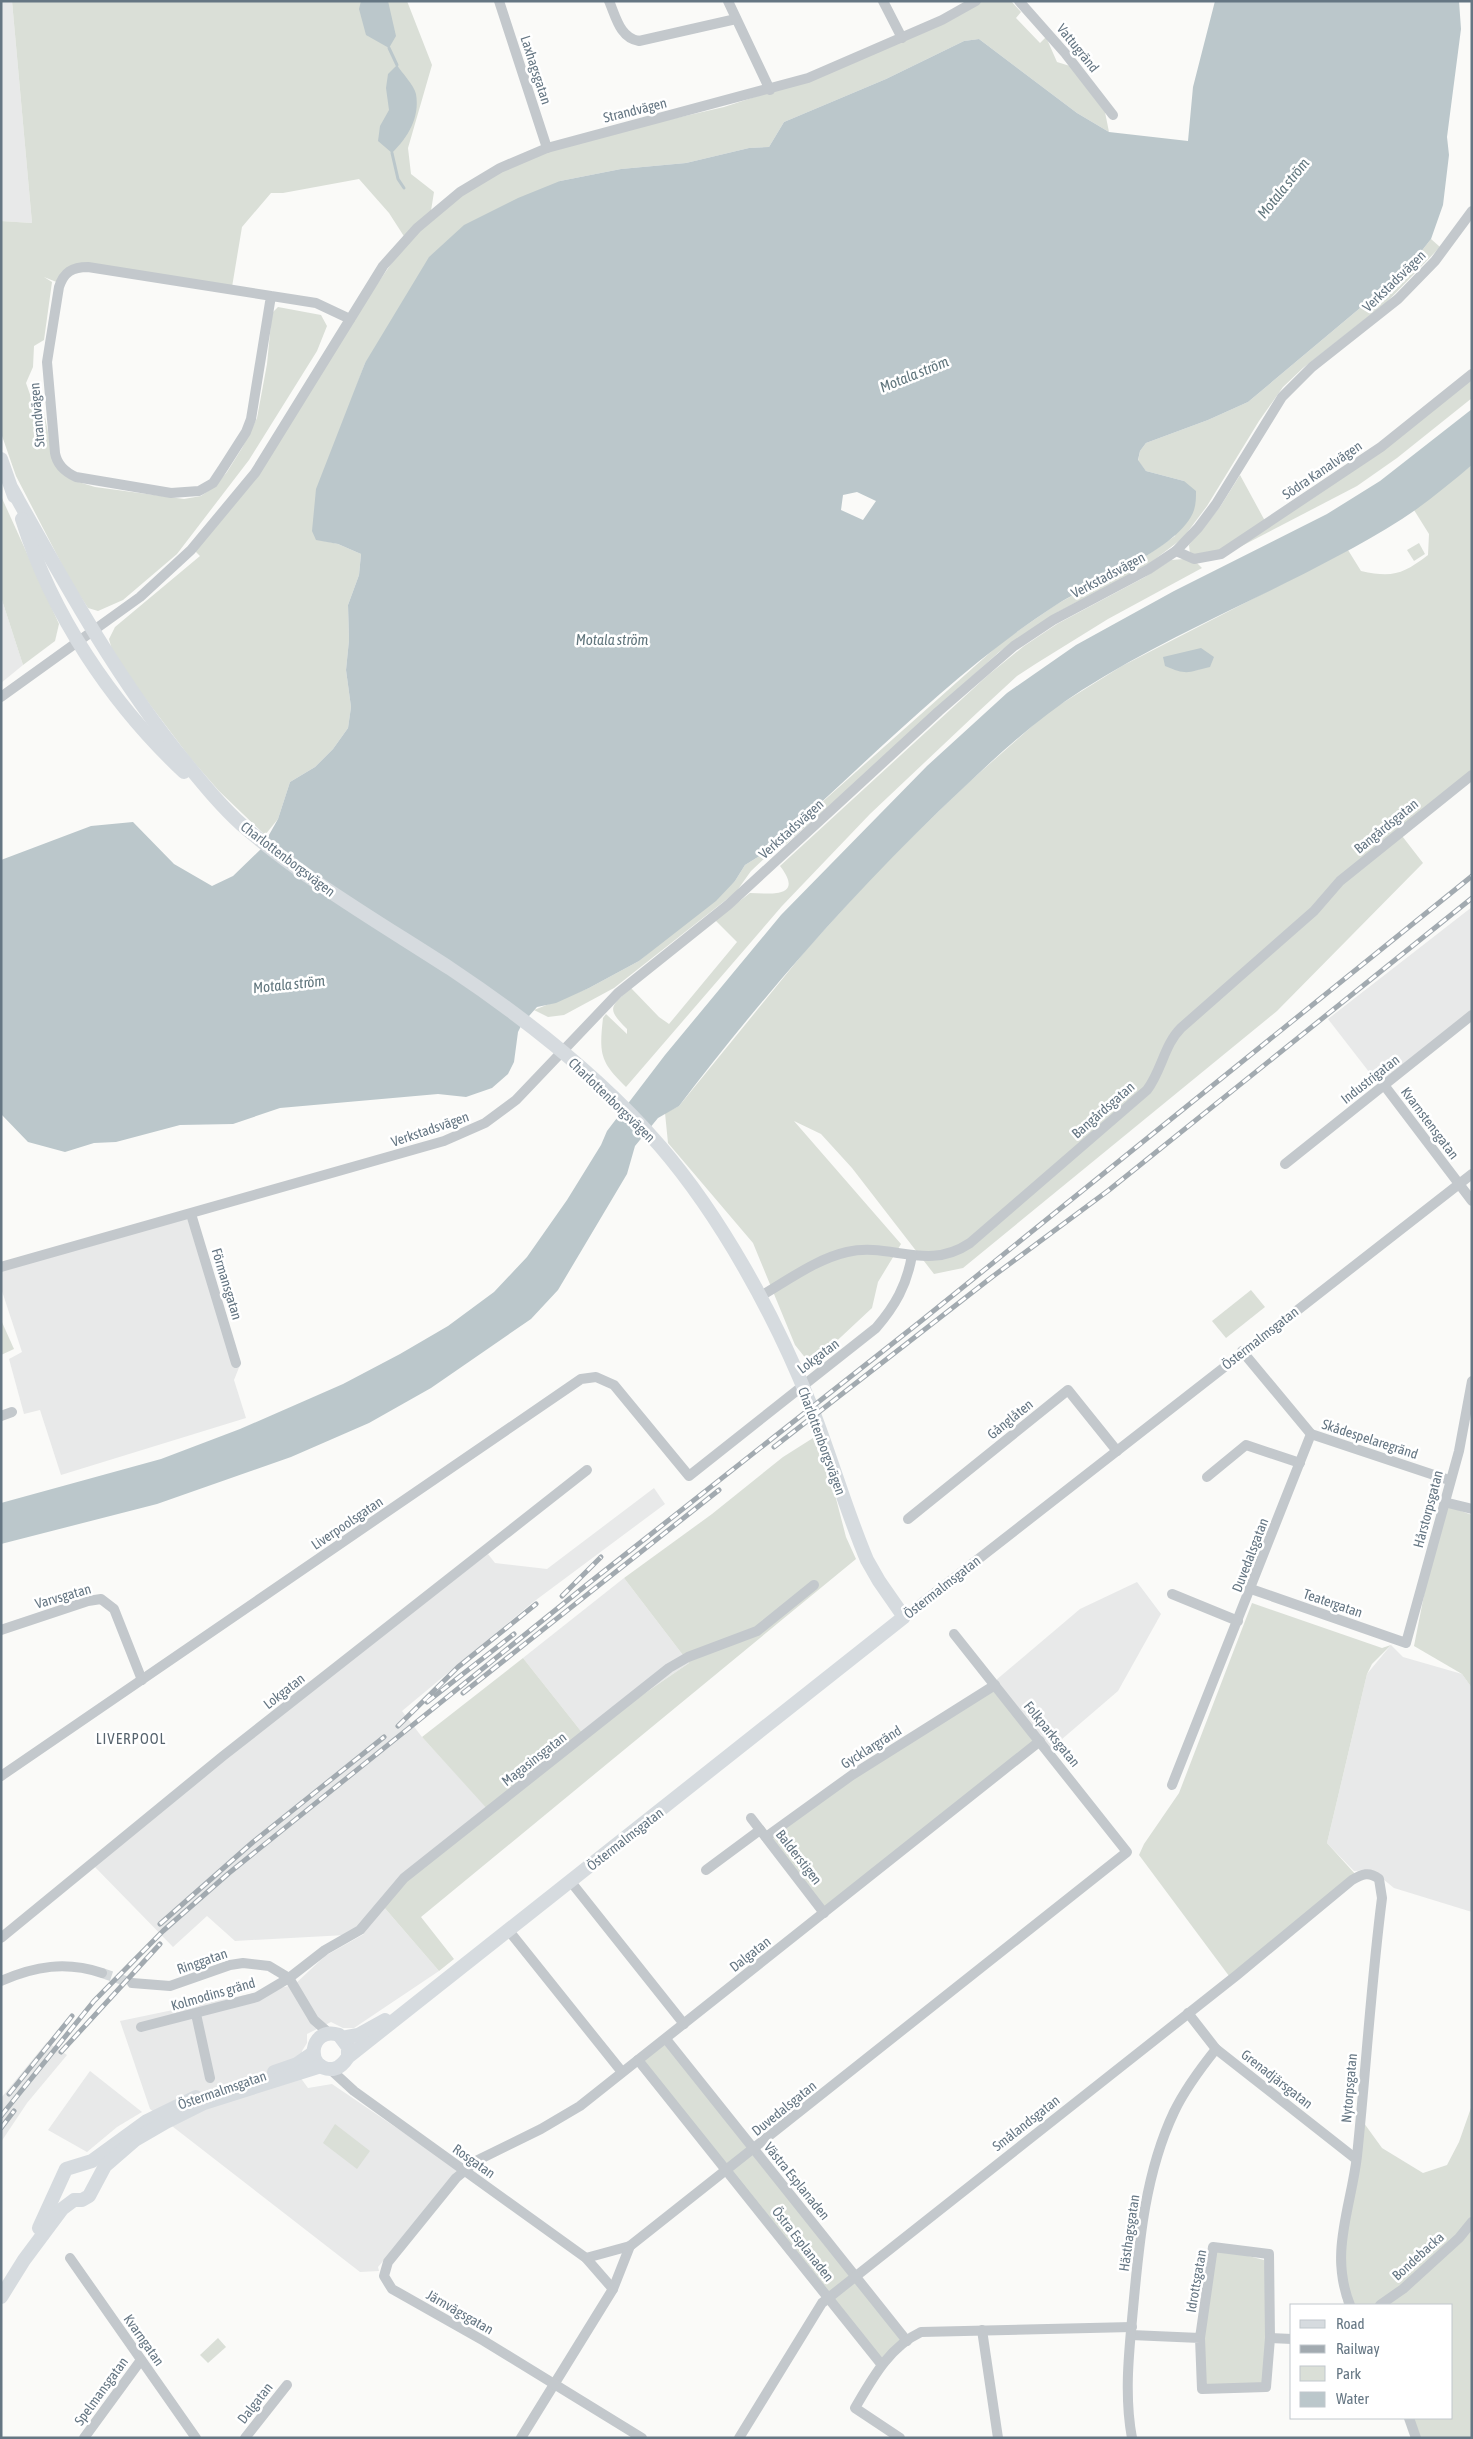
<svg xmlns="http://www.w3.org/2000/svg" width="1473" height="2439" viewBox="0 0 1473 2439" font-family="'Asap Condensed',sans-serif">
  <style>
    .built { fill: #e8e9e9 }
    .green { fill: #dadfd7 }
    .water { fill: #bbc7cb; fill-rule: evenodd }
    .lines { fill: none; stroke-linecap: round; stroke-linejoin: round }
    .stream { stroke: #bbc7cb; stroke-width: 3 }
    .minor-tunnel { stroke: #d5d9db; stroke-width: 10; stroke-dasharray: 10 5; stroke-linecap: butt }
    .minor { stroke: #c3c8cc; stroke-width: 10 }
    .major { stroke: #d6dbdf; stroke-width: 14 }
    .rail-casing { stroke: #a2aab0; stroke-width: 5 }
    .rail { stroke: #fff; stroke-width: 3; stroke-dasharray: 9; stroke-linecap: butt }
    .labels { text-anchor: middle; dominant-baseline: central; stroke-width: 5; stroke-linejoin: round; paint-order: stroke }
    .street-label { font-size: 14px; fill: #657683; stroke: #fff }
    .water-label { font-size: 15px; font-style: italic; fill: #60757c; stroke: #fff }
    .neighbourhood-label { font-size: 15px; letter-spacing: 1px; fill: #57646e; stroke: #fff }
  </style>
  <rect width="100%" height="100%" fill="#fafaf8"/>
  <g class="built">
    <polygon points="1,1 12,1 32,223 1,221"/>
    <polygon points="1,597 23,665 1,683"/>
    <polygon points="1472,907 1472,1012 1380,1086 1328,1019"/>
    <polygon points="193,1215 240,1365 234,1380 246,1418 61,1475 40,1410 24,1414 9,1359 22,1352 1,1288 1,1270"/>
    <polygon points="654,1488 665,1504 532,1603 402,1711 422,1737 491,1812 383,1906 439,1971 354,2028 343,2028 331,2022 307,2034 307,2043 302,2051 300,2077 308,2088 332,2084 460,2171 378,2267 379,2271 360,2272 150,2109 120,2021 294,1985 325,1956 364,1934 235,1941 207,1916 173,1947 93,1865 259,1729 488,1554 495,1563 547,1569"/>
    <polygon points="624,1578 689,1663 584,1735 523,1658"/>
    <polygon points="1137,1582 1161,1614 1118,1691 1047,1752 989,1686 1080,1609"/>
    <polygon points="1391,1645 1403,1657 1462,1674 1472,1688 1472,1912 1394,1888 1372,1870 1354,1871 1327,1843 1367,1674"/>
    <polygon points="47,2042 67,2055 27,2103 1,2142 1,2098"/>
    <polygon points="90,2071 142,2112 117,2127 87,2152 48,2130"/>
  </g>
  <g class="green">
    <path d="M12,1H407L432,65L408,148L411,174L434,192L430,217L471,185L546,148L724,107L832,72L980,1H1011L1021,12L1016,18L1040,43L1046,37L1057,62L1070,66L1105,112L1109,132L1077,113L979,39L964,41L886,79L784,122L769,147L749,148L686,163L621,169L560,181L365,363L349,407L316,539L338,544L361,554L359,575L348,605L349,640L346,670L351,707L348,728L333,749L315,767L290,782L278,819L265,835L219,791L191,759L114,657L109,639L115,627L200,556L193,549C271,451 335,343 407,241L389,213L359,179L283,193H271L242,227L231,293L74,268L59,283L44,277L52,282L44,340L34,346L33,367L26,383L32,400L44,412L54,462L75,481L95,487L184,499L201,496L215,486L227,472L242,448L257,418L267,364L272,313L278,307L321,315L327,326L317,351L249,460L177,554L123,600L98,611L88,608L71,582L16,476L1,433V221L32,223Z"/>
    <polygon points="1431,239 1440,247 1387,302 1303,368 1283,387 1259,421 1207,506 1183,538 1150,563 1058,612 999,652 837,799 786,844 766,857 751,871 736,892 614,988 564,1015 548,1017 534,1010 589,988 639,961 735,881 745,865 766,852 1002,642 1057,604 1149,554 1175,536 1184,481 1146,471 1138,461 1140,451 1146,443 1208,420 1248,402 1409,267"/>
    <polygon points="1472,377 1472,398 1397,458 1357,486 1234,550"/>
    <path d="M1472,465V777L1399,832L1423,863L1277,1011L963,1268L934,1274L852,1168L821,1134L794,1121L901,1244L878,1282L872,1308L811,1365L795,1345L753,1243L668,1143L665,1113L679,1106L806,950L883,865L968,783L1048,712L1122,666L1348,550L1361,571C1393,578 1403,574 1428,555L1429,534L1414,510Z"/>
    <path d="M1240,475L1265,521C1247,533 1212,564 1190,554L1189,545L1220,507Z"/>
    <polygon points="1,496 59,624 55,641 23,665 1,597"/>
    <polygon points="1419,543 1425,554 1414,561 1407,550"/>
    <path d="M1184,559L1196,562L1202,568L1108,619L1037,663L1017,676L978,712L870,814L782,906L626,1087C600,1062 599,1054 603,1018L606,1014L627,1034V1029C606,1008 610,1007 631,988L659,1017L669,1024L737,942L715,920L750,893C773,894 804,897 780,866L987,676L1024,646L1057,624L1145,577L1171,560Z"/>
    <polygon points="1251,1290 1265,1307 1226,1338 1212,1321"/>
    <polygon points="1,1320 14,1349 1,1355"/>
    <polygon points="813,1438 833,1487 846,1537 856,1559 421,1917 454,1959 439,1971 383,1906 399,1881 490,1812 422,1737 523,1658 584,1735 689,1663 624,1578 712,1514 783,1457"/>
    <polygon points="1442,1504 1472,1515 1472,1688 1462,1674 1414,1646"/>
    <polygon points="1252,1603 1382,1648 1391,1645 1372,1664 1367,1674 1327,1843 1356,1875 1232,1980 1139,1855 1144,1844 1179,1793"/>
    <polygon points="989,1686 1042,1745 822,1918 763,1839"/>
    <polygon points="664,2042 905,2343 881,2366 636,2065"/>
    <polygon points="1472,2105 1472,2438 1413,2438 1404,2418 1452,2418 1452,2305 1344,2305 1336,2261 1361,2119 1382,2148 1423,2173 1447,2165 1459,2142"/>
    <polygon points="335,2124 370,2151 357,2169 323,2143"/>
    <polygon points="1213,2247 1264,2260 1267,2282 1264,2388 1203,2388 1199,2344"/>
    <polygon points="218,2338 226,2347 208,2363 200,2355"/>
  </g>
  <g class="water">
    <polygon points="361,1 388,1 396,36 389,48 366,35 359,9"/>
    <path d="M1215,1H1459L1461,29L1447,137L1449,155L1443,205L1431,239L1409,267L1248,402L1208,420L1146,443L1140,451L1138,460L1146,471L1184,481L1196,491C1196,497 1196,504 1194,510C1182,548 1090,583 1056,605C952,672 860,770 766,852L745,865L735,881L716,901L639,961L589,988L556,1003L537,1007L522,1024L518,1032L514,1062L508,1074L492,1088L466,1097L438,1094L280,1108L233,1124L180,1125L116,1142L94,1143L65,1152L28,1142L1,1114V860L91,826L133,822L174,864L212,886L233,876L261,849L278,819L290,782L315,767L333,749L348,728L351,707L346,670L349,640L348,605L359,575L361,554L338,544L316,540L312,531L316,489L365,363L429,257L464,225L518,198L560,181L621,169L686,163L749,148L769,147L784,122L886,79L964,41L979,39L1077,113L1109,132L1188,141L1193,87ZM857,492L876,501L863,520L841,510L843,495Z"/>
    <path d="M397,65C402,73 414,85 416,94C420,118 408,137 392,153L378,141L380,126L389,110L386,88L388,74Z"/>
    <path d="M1472,409V465C1449,484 1427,503 1402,519C1299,584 1184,625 1082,690C1029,724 984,768 939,811C845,902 758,1002 679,1106L658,1118L635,1146L627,1174L558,1290L531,1319L431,1388L369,1423L291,1457L157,1504L1,1544V1503L161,1459L240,1429L343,1384L400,1354L448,1326L494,1292L527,1257L567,1200L601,1145L607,1131L665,1055L781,915L927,766L1007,693L1076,645L1174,591L1327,514L1380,481Z"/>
    <path d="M1201,648L1214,657L1210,667C1188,672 1188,676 1165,666L1163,657Z"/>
  </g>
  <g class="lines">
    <g class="stream">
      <polyline points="389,48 397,65"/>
      <polyline points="392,153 398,179 404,188"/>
    </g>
    <polyline class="minor-tunnel" points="102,1973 132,1983"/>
    <g class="minor">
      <polyline points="499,1 547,148"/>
      <path d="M609,1C616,17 620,38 639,41L736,19"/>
      <polyline points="728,1 770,90"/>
      <polyline points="883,1 902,38"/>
      <polyline points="1019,1 1065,53 1113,115"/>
      <path d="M271,296L251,419L246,432L223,468L213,483L199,491L171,493L76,477C65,472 57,465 55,453L47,362L59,287C64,272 72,267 88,267L316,303L350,319"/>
      <polyline points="1176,551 1194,559 1221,554 1381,447 1472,374"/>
      <polyline points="1,697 140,597 191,550 255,473 383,266 417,228 460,192 500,168 547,148 808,78 942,20 976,1"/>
      <polyline points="1384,1085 1472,1201"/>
      <polyline points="1285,1164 1472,1015"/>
      <polyline points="191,1214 236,1363"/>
      <polyline points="1,1267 444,1141 485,1123 516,1100 618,993 728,905 939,711 1014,646 1053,620 1149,569 1176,551 1198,528 1216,504 1282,397 1312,367 1398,299 1435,261 1472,211"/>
      <path d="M759,1297C787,1281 816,1259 847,1252C891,1242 927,1272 970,1243L1147,1090C1162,1070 1164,1045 1181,1028L1314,911L1340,881L1472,775"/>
      <polyline points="1,1416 12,1412"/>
      <polyline points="1311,1434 1449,1480"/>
      <polyline points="1207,1477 1246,1445 1300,1463"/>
      <polyline points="1444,1502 1472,1509"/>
      <polyline points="908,1519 1068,1390 1117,1451"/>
      <polyline points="1251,1589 1406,1643 1459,1451 1472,1381"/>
      <polyline points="1172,1594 1238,1621"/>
      <polyline points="904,1617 1472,1174"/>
      <polyline points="1,1630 88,1601 101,1599 114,1609 142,1680"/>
      <path d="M1,1776L581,1379L596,1377L614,1385L689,1476L876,1328C895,1306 907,1285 912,1255"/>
      <polyline points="1172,1785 1311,1434 1242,1351"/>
      <polyline points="751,1818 824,1913"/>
      <polyline points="766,1837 852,1775 995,1685"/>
      <polyline points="706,1870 760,1830"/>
      <polyline points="571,1882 684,2024"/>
      <polyline points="509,1931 622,2072"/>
      <polyline points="1,1938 223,1756 587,1470"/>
      <path d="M1,1981C35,1966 66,1961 102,1973"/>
      <polyline points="132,1983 170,1986 230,1965 243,1963 269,1966 289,1978 314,2020 330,2034"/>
      <polyline points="1188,2013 1216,2049 1356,2159"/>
      <polyline points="196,2014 210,2078"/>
      <polyline points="141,2027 257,1997 289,1978 325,1950 360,1930 404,1878 669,1668 688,1657 757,1631 814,1585"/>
      <polyline points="666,2039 907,2341"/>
      <polyline points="638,2060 881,2364"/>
      <polyline points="330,2069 354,2091 586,2258 613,2289"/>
      <polyline points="70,2258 196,2438"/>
      <polyline points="586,2258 630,2246"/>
      <polyline points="1380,2305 1403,2289 1459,2238 1472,2222"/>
      <polyline points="982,2330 998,2438"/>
      <polyline points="1131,2335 1200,2338 1202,2389 1266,2387 1270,2338 1269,2254 1213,2247 1200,2338"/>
      <polyline points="1270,2338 1292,2339"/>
      <polyline points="1409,2418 1416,2438"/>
      <polyline points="84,2438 141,2360"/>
      <polyline points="245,2438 287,2385"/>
      <polyline points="521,2438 613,2289 630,2246 1127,1852 954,1634"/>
      <polyline points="642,2438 484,2341 392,2289 384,2276 388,2262 456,2178 478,2160 541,2129 580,2106 1040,1741"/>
      <path d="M739,2438L822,2303L1237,1975L1352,1880C1362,1874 1369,1871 1379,1879L1382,1898C1371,1983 1366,2070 1357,2156C1351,2208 1329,2253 1350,2305"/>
      <path d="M900,2438L855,2408C872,2379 889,2347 921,2332L1132,2327"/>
      <path d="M1132,2438C1124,2395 1129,2352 1133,2309C1139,2243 1145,2173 1174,2112C1185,2089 1200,2069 1216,2049"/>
    </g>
    <g class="major">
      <polyline points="1,459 14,496"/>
      <path d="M12,489C65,584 117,679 186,763C204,785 221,806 242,825C307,881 380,923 451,969C526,1019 601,1078 660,1146C721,1217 774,1314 809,1401C830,1453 845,1508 867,1560L879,1581L904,1617L348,2057C344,2063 340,2068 333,2069C304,2071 309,2025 339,2035L348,2047V2057"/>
      <path d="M22,519C52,615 111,703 184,772"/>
      <polyline points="342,2038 358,2035 385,2020"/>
      <polyline points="274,2072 297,2064 313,2053"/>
      <polyline points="39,2228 66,2169 92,2161 147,2121 196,2097"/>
      <polyline points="1,2297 24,2260 62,2209 74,2200 82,2200 89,2196 105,2166 135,2140 166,2122 204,2103 321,2066"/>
    </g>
    <defs>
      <g id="rail">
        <polyline points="774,1447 992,1277 1109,1190 1472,898"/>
        <polyline points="562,1596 601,1557"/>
        <polyline points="463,1693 719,1490"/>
        <polyline points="427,1702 514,1634"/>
        <polyline points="398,1726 458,1667 536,1604"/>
        <polyline points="160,1924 253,1842 384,1737"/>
        <polyline points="61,2052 160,1944"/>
        <polyline points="9,2094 72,2016"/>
        <polyline points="1,2116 94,2001 163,1931 229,1873 589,1583 921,1321 1472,876"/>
        <polyline points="1,2128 14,2111"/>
      </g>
    </defs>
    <use href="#rail" class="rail-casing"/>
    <use href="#rail" class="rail"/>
  </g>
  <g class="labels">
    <g class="street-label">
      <text transform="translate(1078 48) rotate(51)">Vattugränd</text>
      <text transform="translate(536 70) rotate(72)">Laxhagsgatan</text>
      <text transform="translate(635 110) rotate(-14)">Strandvägen</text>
      <text transform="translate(1394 281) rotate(-44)">Verkstadsvägen</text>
      <text transform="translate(37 415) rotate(-95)">Strandvägen</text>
      <text transform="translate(1322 470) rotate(-34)">Södra Kanalvägen</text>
      <text transform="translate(1108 575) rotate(-28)">Verkstadsvägen</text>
      <text transform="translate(1386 826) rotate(-39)">Bangårdsgatan</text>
      <text transform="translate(791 829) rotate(-42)">Verkstadsvägen</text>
      <text transform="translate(288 859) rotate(37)">Charlottenborgsvägen</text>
      <text transform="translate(1370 1079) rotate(-38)">Industrigatan</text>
      <text transform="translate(612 1100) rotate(44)">Charlottenborgsvägen</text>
      <text transform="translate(1103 1110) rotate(-41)">Bangårdsgatan</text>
      <text transform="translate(1430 1123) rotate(53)">Kvarnstensgatan</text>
      <text transform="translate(430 1129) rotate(-19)">Verkstadsvägen</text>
      <text transform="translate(227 1284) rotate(73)">Förmansgatan</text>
      <text transform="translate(1260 1338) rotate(-38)">Östermalmsgatan</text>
      <text transform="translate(818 1356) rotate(-37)">Lokgatan</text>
      <text transform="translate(1010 1419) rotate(-39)">Gånglåten</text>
      <text transform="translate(1370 1439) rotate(18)">Skådespelaregränd</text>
      <text transform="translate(822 1441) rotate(70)">Charlottenborgsvägen</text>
      <text transform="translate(1428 1509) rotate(-75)">Hårstorpsgatan</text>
      <text transform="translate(347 1523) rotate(-34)">Liverpoolsgatan</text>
      <text transform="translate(1250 1555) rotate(-69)">Duvedalsgatan</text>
      <text transform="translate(942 1587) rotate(-38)">Östermalmsgatan</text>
      <text transform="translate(63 1596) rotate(-16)">Varvsgatan</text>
      <text transform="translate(1333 1603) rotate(19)">Teatergatan</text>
      <text transform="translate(284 1691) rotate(-38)">Lokgatan</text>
      <text transform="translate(1052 1734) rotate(51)">Folkparksgatan</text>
      <text transform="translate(871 1747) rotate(-32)">Gycklargränd</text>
      <text transform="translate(534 1759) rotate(-38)">Magasinsgatan</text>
      <text transform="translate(625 1839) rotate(-38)">Östermalmsgatan</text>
      <text transform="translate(799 1857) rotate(52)">Balderstigen</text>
      <text transform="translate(750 1954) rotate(-38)">Dalgatan</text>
      <text transform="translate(202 1961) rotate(-19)">Ringgatan</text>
      <text transform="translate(213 1994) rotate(-16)">Kolmodins gränd</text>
      <text transform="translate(1277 2079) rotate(38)">Grenadjärsgatan</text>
      <text transform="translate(1349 2088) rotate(-85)">Nytorpsgatan</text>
      <text transform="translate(222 2090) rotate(-19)">Östermalmsgatan</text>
      <text transform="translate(784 2108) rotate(-39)">Duvedalsgatan</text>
      <text transform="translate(1026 2123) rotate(-38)">Smålandsgatan</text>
      <text transform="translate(474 2161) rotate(35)">Rosgatan</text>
      <text transform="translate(797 2181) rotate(51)">Västra Esplanaden</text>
      <text transform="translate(1129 2233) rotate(-82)">Hästhagsgatan</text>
      <text transform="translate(803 2244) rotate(52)">Östra Esplanaden</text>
      <text transform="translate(1418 2256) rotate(-42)">Bondebacka</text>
      <text transform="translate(1196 2281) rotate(-80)">Idrottsgatan</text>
      <text transform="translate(460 2312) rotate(30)">Järnvägsgatan</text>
      <text transform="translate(144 2340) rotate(55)">Kvarngatan</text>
      <text transform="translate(101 2391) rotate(-54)">Spelmansgatan</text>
      <text transform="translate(255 2403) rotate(-52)">Dalgatan</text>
    </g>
    <g class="water-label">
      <text transform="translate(1283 188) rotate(-51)">Motala ström</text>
      <text transform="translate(914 374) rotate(-22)">Motala ström</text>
      <text x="612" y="639">Motala ström</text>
      <text transform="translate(289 984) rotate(-6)">Motala ström</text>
    </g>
    <g class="neighbourhood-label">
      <text x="131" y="1738">LIVERPOOL</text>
    </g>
  </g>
  <rect width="1473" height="2439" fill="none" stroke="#657683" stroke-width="5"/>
  <rect x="1290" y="2304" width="162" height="115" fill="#ffffff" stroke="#c1c8cd"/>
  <rect x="1300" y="2320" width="25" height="8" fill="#d6dbdf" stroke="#c1c8cd"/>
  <text x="1336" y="2329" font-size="15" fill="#657683">Road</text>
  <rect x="1300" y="2345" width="25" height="8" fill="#a2aab0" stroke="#c1c8cd"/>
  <text x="1336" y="2354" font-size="15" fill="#657683">Railway</text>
  <rect x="1300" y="2366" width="25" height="15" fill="#dadfd7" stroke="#c1c8cd"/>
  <text x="1336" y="2379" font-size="15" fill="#657683">Park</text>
  <rect x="1300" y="2392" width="25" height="15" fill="#bbc7cb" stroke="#c1c8cd"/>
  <text x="1336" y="2404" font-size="15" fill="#657683">Water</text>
</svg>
